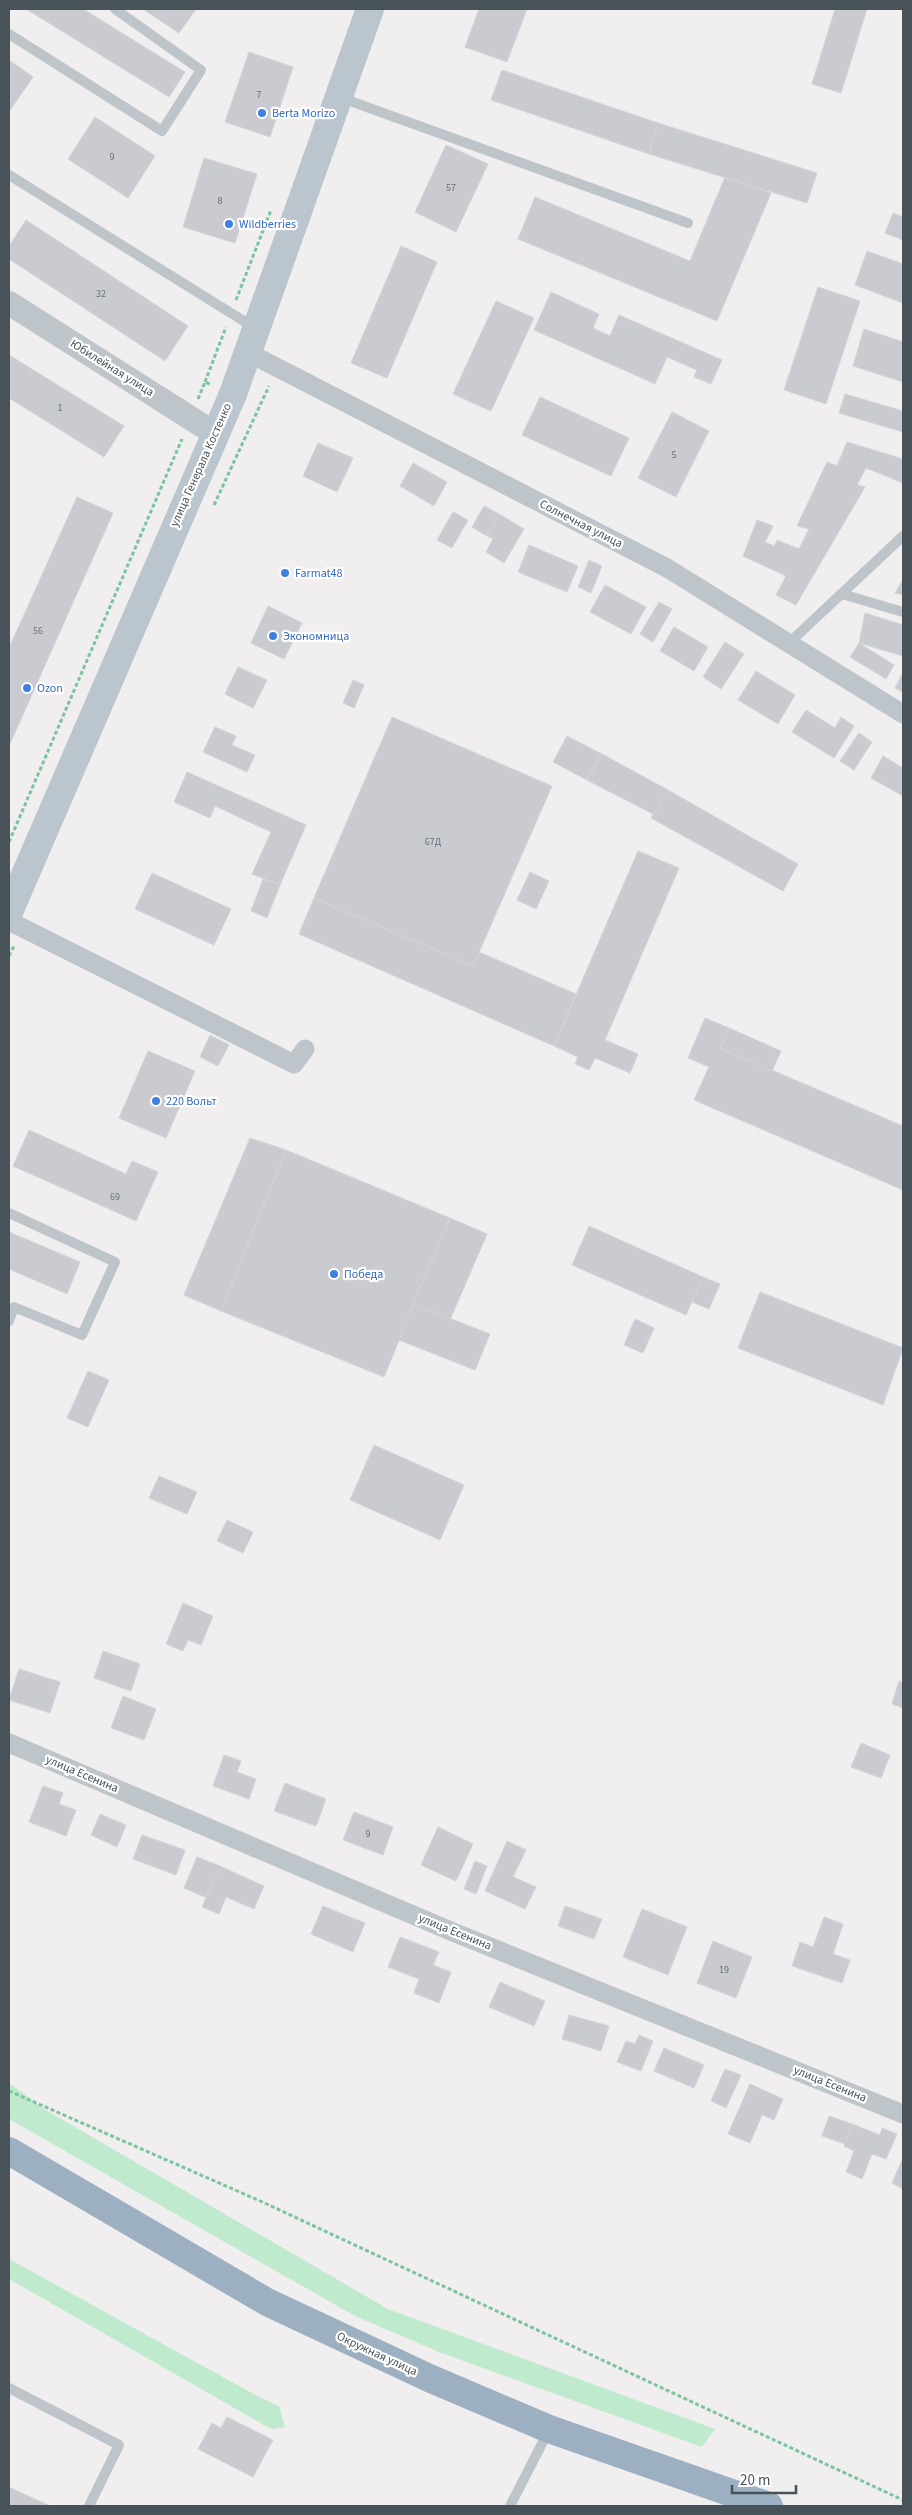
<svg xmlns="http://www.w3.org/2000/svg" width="912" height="2515" viewBox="0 0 912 2515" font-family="'Source Sans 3',sans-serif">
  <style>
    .green { fill: #c0eace }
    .building { fill: #c9cbd0; stroke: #d2d4d9 }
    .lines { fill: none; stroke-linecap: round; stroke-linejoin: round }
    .path { stroke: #7cc49d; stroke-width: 3; stroke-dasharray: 4 2.5; stroke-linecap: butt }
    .service { stroke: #bdc5cb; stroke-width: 10 }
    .minor { stroke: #bdc5cb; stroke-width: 19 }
    .tertiary { stroke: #bdc5cb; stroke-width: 24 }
    .secondary { stroke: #bbc5ce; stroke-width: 28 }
    .trunk { stroke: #9db0c1; stroke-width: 28 }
    .shop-dot { fill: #3f7fe0; stroke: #fff; stroke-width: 2 }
    .labels { text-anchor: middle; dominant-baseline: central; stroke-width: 4.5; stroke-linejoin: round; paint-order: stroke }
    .number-label { font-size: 10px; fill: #687077 }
    .shop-label { font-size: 12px; fill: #366cbe; stroke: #fff; text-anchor: start }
    .street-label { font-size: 12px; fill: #485259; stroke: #fff }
  </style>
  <rect width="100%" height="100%" fill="#f0eeee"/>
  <g class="green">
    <polygon points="9,2083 44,2109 388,2309 715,2429 702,2447 439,2352 355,2316 9,2119"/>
    <polygon points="9,2259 259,2397 279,2406 285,2427 271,2429 9,2279"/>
  </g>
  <g class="building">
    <polygon points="26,9 83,9 185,72 169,97"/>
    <polygon points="143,9 196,9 179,33"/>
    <polygon points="479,9 527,9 507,62 465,47"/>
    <polygon points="835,9 867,9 841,93 812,84"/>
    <polygon points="249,52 293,67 270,137 225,122"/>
    <polygon points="9,60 33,77 9,112"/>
    <polygon points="502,70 658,123 649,154 491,100"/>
    <polygon points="95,117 155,156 128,198 68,159"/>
    <polygon points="658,123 817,173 807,203 649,154"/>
    <polygon points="446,145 488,164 456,232 415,212"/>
    <polygon points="204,158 257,174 235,243 183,227"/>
    <polygon points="725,177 771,193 717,321 518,239 535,197 690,261"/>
    <polygon points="893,213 903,217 903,240 885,233"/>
    <polygon points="26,220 188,326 165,361 9,259 9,246"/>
    <polygon points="401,246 437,262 387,378 351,363"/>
    <polygon points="867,251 903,264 903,303 855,285"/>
    <polygon points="818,287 860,301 826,404 784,390"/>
    <polygon points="551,292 599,314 593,328 610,336 619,315 722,360 711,384 694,377 697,370 667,357 655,384 534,330"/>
    <polygon points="496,301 534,318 491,411 453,394"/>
    <polygon points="864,329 903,342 903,382 853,366"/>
    <polygon points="9,355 124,426 104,457 9,398"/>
    <polygon points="845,394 903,411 903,432 839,413"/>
    <polygon points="540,397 629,438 611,476 522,435"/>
    <polygon points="672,412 709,431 676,497 638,478"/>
    <polygon points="847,442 903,459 903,483 866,468 857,485 865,487 796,605 776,595 786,576 743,556 757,520 773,526 765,542 774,546 777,540 799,549 809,529 797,526 827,462 837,466"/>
    <polygon points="318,443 353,458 337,492 303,476"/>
    <polygon points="413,463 447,482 434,506 400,486"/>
    <polygon points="77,497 113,513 9,746 9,648"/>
    <polygon points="484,506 499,514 487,536 472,527"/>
    <polygon points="453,512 468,520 452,548 437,540"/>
    <polygon points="499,514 524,529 504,563 486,552 493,539 487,536"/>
    <polygon points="529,545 578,566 567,592 518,572"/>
    <polygon points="589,560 602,566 591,593 578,587"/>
    <polygon points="903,580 903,595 895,593"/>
    <polygon points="605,585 646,607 631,634 590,612"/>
    <polygon points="659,602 672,609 653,642 640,634"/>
    <polygon points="268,606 302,623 284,659 251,643"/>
    <polygon points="865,613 903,625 903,656 859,643"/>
    <polygon points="674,627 708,647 694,671 660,651"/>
    <polygon points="725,642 744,654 721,689 703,677"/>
    <polygon points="859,643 894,665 886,679 850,657"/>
    <polygon points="238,667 267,680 253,708 225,694"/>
    <polygon points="756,671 795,695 778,724 738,700"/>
    <polygon points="903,672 903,692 895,688"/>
    <polygon points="353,680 364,685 354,708 343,703"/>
    <polygon points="806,710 835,728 841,717 854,726 834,758 792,732"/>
    <polygon points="392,717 552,786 473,966 314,898"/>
    <polygon points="215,727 236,736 232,745 255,755 247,772 203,752"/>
    <polygon points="859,733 872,742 854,770 840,761"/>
    <polygon points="567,736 602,754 587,780 553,762"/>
    <polygon points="602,754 668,790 655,815 587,780"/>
    <polygon points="883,756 903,768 903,796 871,778"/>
    <polygon points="187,772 306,825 280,885 252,874 271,832 215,806 210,818 174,802"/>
    <polygon points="668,790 798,864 783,891 651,818"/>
    <polygon points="638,851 679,868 605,1040 638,1054 630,1073 595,1058 589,1070 575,1064 578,1057 554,1046"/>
    <polygon points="530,872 549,881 536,909 517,900"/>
    <polygon points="152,873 231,909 214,945 135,909"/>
    <polygon points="263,879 280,885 267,918 251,911"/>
    <polygon points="314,898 473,966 479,952 576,994 554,1046 299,934"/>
    <polygon points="705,1018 729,1028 720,1048 903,1126 903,1190 694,1100 709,1067 688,1058"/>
    <polygon points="729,1028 781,1051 772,1071 720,1048"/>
    <polygon points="210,1035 229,1045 218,1066 200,1057"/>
    <polygon points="148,1051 195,1071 166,1138 119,1118"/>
    <polygon points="29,1130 126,1174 132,1161 158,1172 136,1221 13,1166"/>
    <polygon points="250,1138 286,1150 221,1311 184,1295"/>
    <polygon points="286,1150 450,1218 384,1377 221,1311"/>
    <polygon points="450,1218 487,1234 450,1320 413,1304"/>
    <polygon points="589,1226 703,1277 686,1315 572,1265"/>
    <polygon points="9,1232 80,1262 67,1294 9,1269"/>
    <polygon points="703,1277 720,1284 709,1309 692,1302"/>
    <polygon points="760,1292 903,1348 883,1405 738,1348"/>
    <polygon points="413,1304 490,1334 475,1370 399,1340"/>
    <polygon points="635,1319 654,1328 643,1353 624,1345"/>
    <polygon points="88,1371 109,1380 88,1427 67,1418"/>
    <polygon points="374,1445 464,1485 440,1540 350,1500"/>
    <polygon points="159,1476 197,1492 187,1514 149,1498"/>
    <polygon points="227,1520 253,1532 243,1553 217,1541"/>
    <polygon points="183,1603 213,1616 201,1645 188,1640 183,1651 166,1644"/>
    <polygon points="103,1651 140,1664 131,1691 94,1678"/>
    <polygon points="19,1669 60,1682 50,1713 9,1700"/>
    <polygon points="899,1681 903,1683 903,1708 892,1704"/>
    <polygon points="123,1696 156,1709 144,1740 111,1728"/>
    <polygon points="861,1743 890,1755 881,1778 851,1767"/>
    <polygon points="224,1755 241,1761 237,1772 256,1779 249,1799 213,1786"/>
    <polygon points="285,1783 326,1799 316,1826 274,1811"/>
    <polygon points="43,1786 63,1793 59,1804 76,1810 66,1836 29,1822"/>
    <polygon points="354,1812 393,1827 383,1855 343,1840"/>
    <polygon points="100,1814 126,1825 117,1847 91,1835"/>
    <polygon points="438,1827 473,1844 456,1881 421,1865"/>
    <polygon points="142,1835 185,1850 176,1875 133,1859"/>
    <polygon points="507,1841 526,1850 513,1877 536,1887 525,1909 485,1891"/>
    <polygon points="197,1857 220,1866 207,1898 184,1888"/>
    <polygon points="475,1861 487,1866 476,1894 464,1889"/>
    <polygon points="220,1866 264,1886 254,1909 226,1897 219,1914 202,1907"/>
    <polygon points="323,1906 365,1923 353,1952 311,1934"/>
    <polygon points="565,1906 602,1919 594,1939 558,1926"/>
    <polygon points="642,1909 687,1927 668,1975 623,1957"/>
    <polygon points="824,1917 843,1924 833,1954 850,1960 842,1983 792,1966 800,1942 813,1947"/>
    <polygon points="400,1937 439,1952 433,1965 451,1972 439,2003 414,1993 419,1979 388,1967"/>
    <polygon points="713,1941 752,1957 736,1998 697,1983"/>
    <polygon points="500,1982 545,2001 534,2026 489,2007"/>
    <polygon points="569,2015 609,2026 601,2051 562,2039"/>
    <polygon points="639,2035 653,2041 641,2071 617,2062 626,2041 635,2044"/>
    <polygon points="664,2048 704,2065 694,2088 654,2071"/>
    <polygon points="725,2069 741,2075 726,2108 711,2101"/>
    <polygon points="750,2084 783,2099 774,2120 762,2115 750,2143 728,2134"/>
    <polygon points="829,2116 852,2124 845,2144 822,2136"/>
    <polygon points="852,2124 880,2135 882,2128 897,2134 886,2159 872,2154 862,2179 846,2172 854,2151 844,2146"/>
    <polygon points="903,2158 903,2189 892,2183"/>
    <polygon points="227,2417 273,2440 253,2477 198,2449 212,2423 221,2428"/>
    <polygon points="9,2487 50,2506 9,2506"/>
  </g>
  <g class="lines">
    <g class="path">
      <polyline points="236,300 271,210"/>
      <polyline points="205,382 226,327"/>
      <polyline points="198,399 205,382 212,385"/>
      <polyline points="214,505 269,386"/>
      <polyline points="9,842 182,439"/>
      <polyline points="9,956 14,946"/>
      <polyline points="9,2091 258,2200 903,2500"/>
    </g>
    <g class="service">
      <polyline points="9,34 162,131 201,70 115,9"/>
      <polyline points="339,97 688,223"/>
      <polyline points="9,175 255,328"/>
      <polyline points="842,594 903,612"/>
      <polyline points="789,643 903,536"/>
      <polyline points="9,1213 115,1262 82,1335 14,1307 9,1321"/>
      <polyline points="9,2388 119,2445 89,2506"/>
      <polyline points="510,2506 549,2430"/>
    </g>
    <g class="minor">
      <polyline points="247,352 667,568 903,714"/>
      <polyline points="9,921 294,1064 305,1049"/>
      <polyline points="9,1743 453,1932 903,2114"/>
    </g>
    <polyline class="tertiary" points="9,303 214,433"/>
    <polyline class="secondary" points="9,912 233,394 370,9"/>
    <polyline class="trunk" points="9,2151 267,2302 429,2378 549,2429 769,2506"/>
  </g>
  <g class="shop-dot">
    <circle cx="262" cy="113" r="5"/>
    <circle cx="229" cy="224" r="5"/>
    <circle cx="285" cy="573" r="5"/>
    <circle cx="273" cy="636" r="5"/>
    <circle cx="27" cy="688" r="5"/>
    <circle cx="156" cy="1101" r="5"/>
    <circle cx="334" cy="1274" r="5"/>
  </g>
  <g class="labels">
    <g class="number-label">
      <text x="259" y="95">7</text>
      <text x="112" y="157">9</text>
      <text x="451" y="188">57</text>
      <text x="220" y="201">8</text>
      <text x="101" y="294">32</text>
      <text x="60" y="408">1</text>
      <text x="674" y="455">5</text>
      <text x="38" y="631">56</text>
      <text x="433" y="842">67Д</text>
      <text x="115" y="1197">69</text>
      <text x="368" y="1834">9</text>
      <text x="724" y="1970">19</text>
    </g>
    <g class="shop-label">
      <text x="272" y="113">Berta Morizo</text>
      <text x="239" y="224">Wildberries</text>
      <text x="295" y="573">Farmat48</text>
      <text x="283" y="636">Экономница</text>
      <text x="37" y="688">Ozon</text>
      <text x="166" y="1101">220 Вольт</text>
      <text x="344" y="1274">Победа</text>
    </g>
    <g class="street-label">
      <text transform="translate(112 368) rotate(32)">Юбилейная улица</text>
      <text transform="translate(201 465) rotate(-66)">улица Генерала Костенко</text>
      <text transform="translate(581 524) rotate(27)">Солнечная улица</text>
      <text transform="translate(82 1774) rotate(23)">улица Есенина</text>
      <text transform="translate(455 1932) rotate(22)">улица Есенина</text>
      <text transform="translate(830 2084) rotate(22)">улица Есенина</text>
      <text transform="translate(377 2354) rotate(25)">Окружная улица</text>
    </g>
  </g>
  <rect width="912" height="2515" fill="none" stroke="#485259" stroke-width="20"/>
  <path d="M732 2485v8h64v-8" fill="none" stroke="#485259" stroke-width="2.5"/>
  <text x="740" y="2485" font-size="15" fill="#485259" stroke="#ffffff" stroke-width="4" paint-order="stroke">20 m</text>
</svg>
